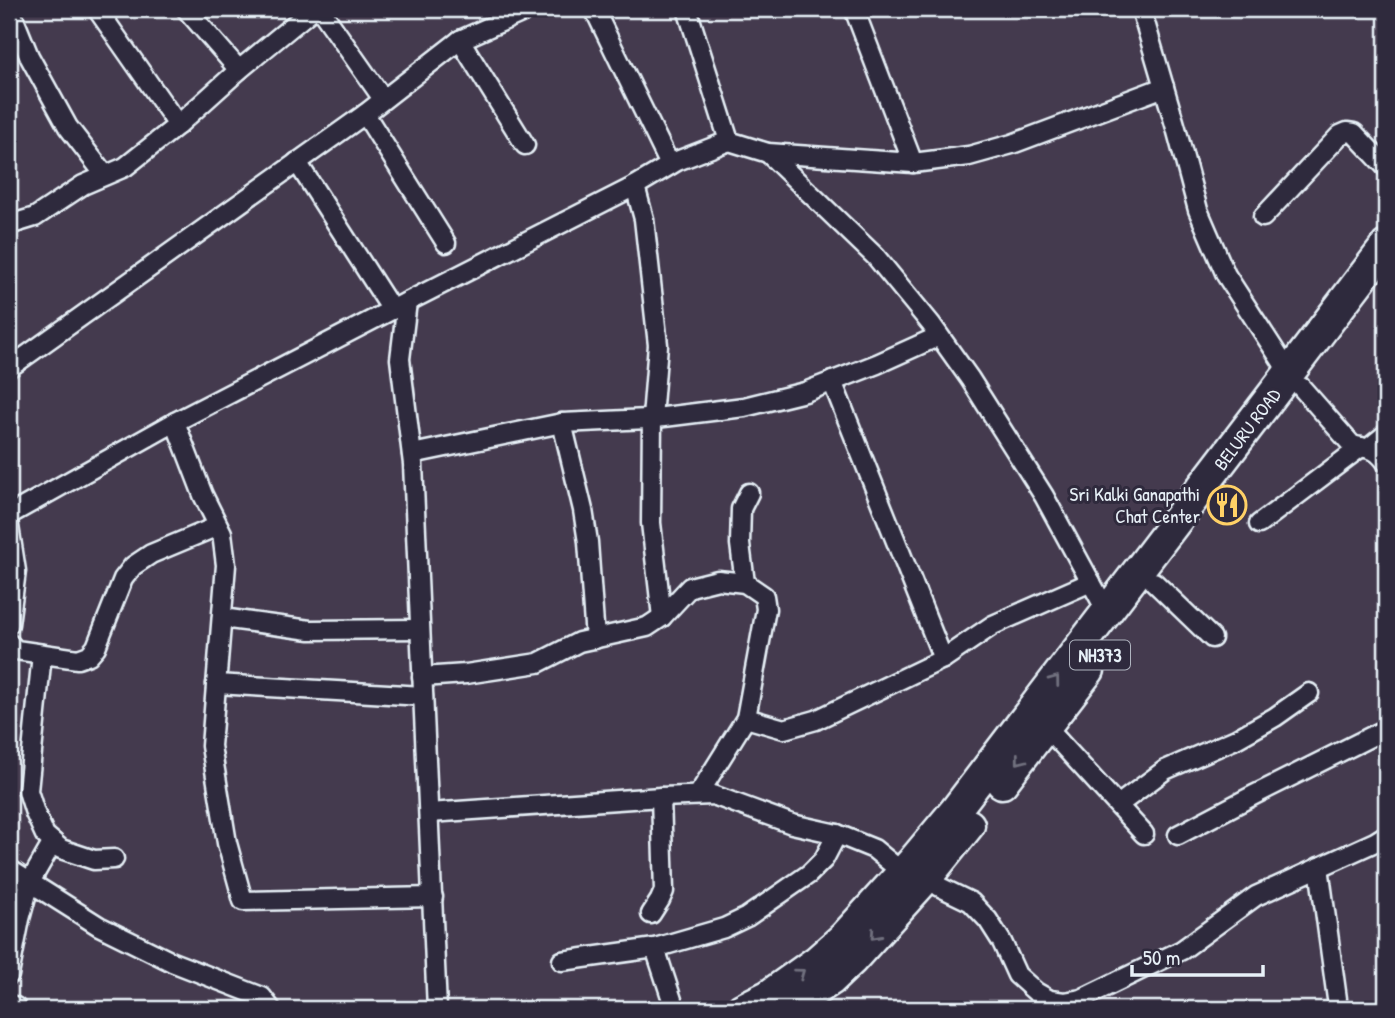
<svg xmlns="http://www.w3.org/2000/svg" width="1395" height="1018" viewBox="0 0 1395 1018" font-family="'Patrick Hand',sans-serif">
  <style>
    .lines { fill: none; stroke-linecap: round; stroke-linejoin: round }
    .minor-casing { stroke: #e8f1f8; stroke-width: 23 }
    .tertiary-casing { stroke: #e8f1f8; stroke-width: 28 }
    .trunk-casing { stroke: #e8f1f8; stroke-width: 35 }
    .minor { stroke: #2f2a3d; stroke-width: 18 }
    .tertiary { stroke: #2f2a3d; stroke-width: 23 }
    .trunk { stroke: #2f2a3d; stroke-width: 30 }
    .oneway { stroke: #70707e }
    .labels { text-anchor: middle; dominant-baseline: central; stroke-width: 6; stroke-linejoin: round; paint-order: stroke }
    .shield { fill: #2f2a3d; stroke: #b0b5c0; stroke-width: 2 }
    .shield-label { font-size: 18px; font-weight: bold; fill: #e8f1f8 }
    .street-label { font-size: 19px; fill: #e8f1f8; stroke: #2f2a3d }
    .poi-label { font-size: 19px; fill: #e8f1f8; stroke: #2f2a3d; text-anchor: end }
  </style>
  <rect width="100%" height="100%" fill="#443a4e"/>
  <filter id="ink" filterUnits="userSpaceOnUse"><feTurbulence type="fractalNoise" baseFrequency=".0143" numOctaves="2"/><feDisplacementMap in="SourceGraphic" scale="14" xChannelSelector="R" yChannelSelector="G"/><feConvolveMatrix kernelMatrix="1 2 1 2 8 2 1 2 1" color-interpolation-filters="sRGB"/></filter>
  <g filter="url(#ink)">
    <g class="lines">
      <defs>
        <g id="minor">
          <polyline points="10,9 29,56 68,127 105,175"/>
          <polyline points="97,9 178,125"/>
          <polyline points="186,9 239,70"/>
          <polyline points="320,9 383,99"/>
          <polyline points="594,9 670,165"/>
          <polyline points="687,9 729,141"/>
          <polyline points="854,9 913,163"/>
          <polyline points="1141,9 1176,128 1198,210 1226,275 1290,374"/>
          <polyline points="460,40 525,145"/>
          <polyline points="365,114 446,243"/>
          <polyline points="768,153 876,257 931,324 970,379 1044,496 1107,612"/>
          <polyline points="297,162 392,310"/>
          <polyline points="635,186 644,219 658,345 652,418 651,523 662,617"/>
          <polyline points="1263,217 1340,135 1347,132 1354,133 1386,167"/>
          <polyline points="9,225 35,217 83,185 125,167 178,125 239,70 313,9"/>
          <polyline points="9,368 365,114 460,40 530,9"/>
          <polyline points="832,381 943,659"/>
          <path d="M1301,387L1352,445C1369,450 1374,446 1386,462"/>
          <polyline points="175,422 203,495 222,533 226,565 211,746 227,843 243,901 433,897"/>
          <polyline points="562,423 583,510 588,542 595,639"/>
          <polyline points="1370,447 1386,434"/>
          <polyline points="412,454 562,423 648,419 744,407 805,392 877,364 939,336"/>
          <polyline points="9,515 175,422 407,302"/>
          <polyline points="1259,524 1361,447"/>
          <polyline points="9,526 16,571 9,624"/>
          <polyline points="1154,582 1212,638"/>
          <polyline points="745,583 740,544 741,509 749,493"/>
          <polyline points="222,618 310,630 420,629"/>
          <polyline points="9,643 16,650 78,659 89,655 96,647 123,579 133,566 151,554 218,526"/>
          <polyline points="42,654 28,791 35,813 45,835 61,849 94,860 114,859"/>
          <polyline points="422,677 466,674 538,663 579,642 647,627 662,617 690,587 718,580 745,583 764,596 766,609 746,718 698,795"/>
          <polyline points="216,684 423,696"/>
          <polyline points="746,718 784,729 816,720 943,659 993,625 1091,582"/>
          <polyline points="1046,727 1144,834"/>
          <polyline points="1118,805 1165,770 1236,739 1275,717 1309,693"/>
          <polyline points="429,813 661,797 713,795 792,824 837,834 874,849 902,872"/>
          <polyline points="1178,835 1254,795 1386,729"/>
          <polyline points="1319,867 1337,999"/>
          <polyline points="9,869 99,926 172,962 262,997 271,1009"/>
          <polyline points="928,876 940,887 971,902 988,920 1002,942 1017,975 1036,992 1050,1000 1064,1002 1081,999 1182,950 1256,896 1375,842 1386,835"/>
          <polyline points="651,914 660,900 664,891 661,797"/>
          <polyline points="655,948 675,1009"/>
          <polyline points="562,961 655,948 724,928 747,917 809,874 824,859 837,834"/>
          <polyline points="9,975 20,919 30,882 53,842"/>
          <polyline points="437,1009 413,464 400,359 407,302 635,186 677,161 729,141 768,153 913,163 969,156 1012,144 1164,87"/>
        </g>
        <polyline id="tertiary" points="9,1007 14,1009"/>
        <g id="trunk">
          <polyline points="1002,783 1089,670"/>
          <polyline points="742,1009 768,996 817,961 844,937 913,861 954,812 1386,246"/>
          <polyline points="787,1009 831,980 852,960 928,876 969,825"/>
        </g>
      </defs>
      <use href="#minor" class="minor-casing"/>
      <use href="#tertiary" class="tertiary-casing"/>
      <use href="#trunk" class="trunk-casing"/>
      <use href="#minor" class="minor"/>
      <use href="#tertiary" class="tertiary"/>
      <use href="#trunk" class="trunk"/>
    </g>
    <defs><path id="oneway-chevron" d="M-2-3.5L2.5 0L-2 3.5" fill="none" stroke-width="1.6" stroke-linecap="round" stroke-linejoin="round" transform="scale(1.75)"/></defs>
    <g class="oneway">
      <use href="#oneway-chevron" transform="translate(1055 680) rotate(-53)"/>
      <use href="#oneway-chevron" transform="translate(1020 760) rotate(128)"/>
      <use href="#oneway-chevron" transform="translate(875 935) rotate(132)"/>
      <use href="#oneway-chevron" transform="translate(800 973) rotate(-36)"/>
    </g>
  </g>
  <defs>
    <symbol id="restaurant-ring" viewBox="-11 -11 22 22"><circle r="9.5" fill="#2f2a3d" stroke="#ffd166" stroke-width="1.5"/><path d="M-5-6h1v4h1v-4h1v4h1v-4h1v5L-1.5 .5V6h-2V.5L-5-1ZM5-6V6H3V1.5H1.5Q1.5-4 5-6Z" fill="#ffd166"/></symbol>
  </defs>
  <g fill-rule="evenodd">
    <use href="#restaurant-ring" x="1205" y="483" width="44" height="44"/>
  </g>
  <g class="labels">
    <rect class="shield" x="1070" y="640.5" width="60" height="29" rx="5"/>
    <g class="shield-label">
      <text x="1100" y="655">NH373</text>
    </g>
    <g class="street-label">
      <text transform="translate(1247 429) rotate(-53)">BELURU ROAD</text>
    </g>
    <g class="poi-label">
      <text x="1200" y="494">Sri Kalki Ganapathi<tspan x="1200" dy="22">Chat Center</tspan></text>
    </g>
  </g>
  <rect width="1395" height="1018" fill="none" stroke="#2f2a3d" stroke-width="35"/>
  <rect x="18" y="18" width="1360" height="983" fill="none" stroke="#e8f1f8" stroke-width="2.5" filter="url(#ink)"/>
  <path d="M1132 965v10h131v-10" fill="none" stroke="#e8f1f8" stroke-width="3.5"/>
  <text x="1143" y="965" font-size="21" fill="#e8f1f8" stroke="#2f2a3d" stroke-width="5" paint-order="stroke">50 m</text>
</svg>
